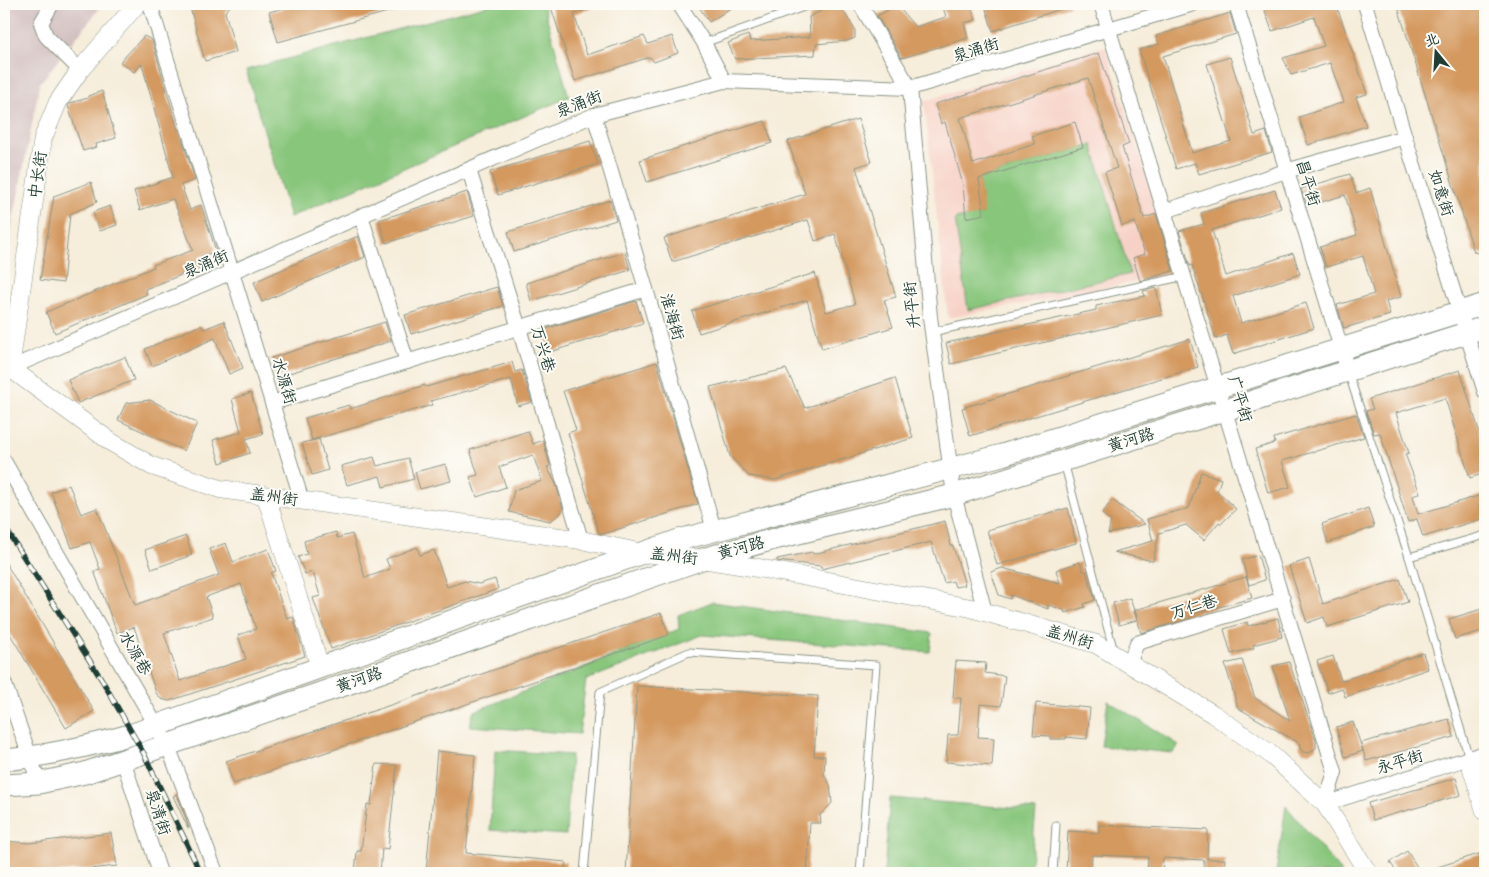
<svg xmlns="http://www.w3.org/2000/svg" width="1489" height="877" viewBox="0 0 1489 877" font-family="Pangolin,'LXGW WenKai TC',sans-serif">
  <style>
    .built { fill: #f7d1c6 }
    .industrial { fill: #d2bfbf }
    .green { fill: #88c67c; stroke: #548258 }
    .building { fill: #d4995f; fill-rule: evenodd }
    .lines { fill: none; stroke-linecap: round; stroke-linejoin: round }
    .service-casing { stroke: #8a9587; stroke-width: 9 }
    .minor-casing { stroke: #8a9587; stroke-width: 16 }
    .tertiary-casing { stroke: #8a9587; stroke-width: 19 }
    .primary-casing { stroke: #8a9587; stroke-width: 23 }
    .service { stroke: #fff; stroke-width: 7 }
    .minor { stroke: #fff; stroke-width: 14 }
    .tertiary { stroke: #fff; stroke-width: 18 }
    .primary { stroke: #fff; stroke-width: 21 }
    .rail-casing { stroke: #1f3d34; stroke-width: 5.5 }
    .rail { stroke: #fdfcf7; stroke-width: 4; stroke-dasharray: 11; stroke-linecap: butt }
    .labels { text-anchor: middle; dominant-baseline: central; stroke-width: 4; stroke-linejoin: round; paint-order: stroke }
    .street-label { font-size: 16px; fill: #1f3d34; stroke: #fdfcf7 }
  </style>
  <rect width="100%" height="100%" fill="#fdfcf7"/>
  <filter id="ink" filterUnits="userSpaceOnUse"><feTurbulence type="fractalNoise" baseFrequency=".02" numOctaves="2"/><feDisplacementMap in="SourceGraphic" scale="10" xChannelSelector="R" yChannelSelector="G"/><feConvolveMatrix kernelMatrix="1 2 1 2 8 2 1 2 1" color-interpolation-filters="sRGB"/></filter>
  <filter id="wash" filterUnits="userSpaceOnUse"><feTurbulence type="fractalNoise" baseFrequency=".0096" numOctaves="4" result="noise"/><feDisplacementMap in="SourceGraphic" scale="20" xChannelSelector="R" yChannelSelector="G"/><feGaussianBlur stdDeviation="1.12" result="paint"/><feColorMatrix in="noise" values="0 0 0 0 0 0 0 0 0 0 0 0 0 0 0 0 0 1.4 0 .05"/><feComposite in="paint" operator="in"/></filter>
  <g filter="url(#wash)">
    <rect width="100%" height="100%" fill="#f6edda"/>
    <polygon class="built" points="1105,46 1178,274 948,318 924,101"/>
    <polygon class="industrial" points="4,4 103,4 40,83 4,267"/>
    <g class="green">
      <polygon points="492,4 543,4 569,97 290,217 246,70"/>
      <polygon points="1092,144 1130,274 968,310 955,219 983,214 979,179"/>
      <polygon points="712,602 932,633 930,652 702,635 586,680 579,734 470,726 473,712 679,629 678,615"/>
      <polygon points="1108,701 1179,745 1173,753 1101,746"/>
      <polygon points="495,750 571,755 566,835 490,830"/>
      <polygon points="890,798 1036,810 1030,873 884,873"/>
      <polygon points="1286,806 1342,873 1276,873"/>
    </g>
    <g id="blocks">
      <g class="building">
        <polygon points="189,4 232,4 225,12 236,52 205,61"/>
        <polygon points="299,4 405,4 406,7 278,42 269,12"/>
        <polygon points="550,4 597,4 597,6 574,14 587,55 644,36 648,44 672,36 678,53 654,62 650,57 575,81"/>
        <polygon points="697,4 737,4 709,22"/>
        <polygon points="834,4 839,4 855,30 855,38 847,41 816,44 815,55 735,59 728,43 748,35 750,41 810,37 809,17"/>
        <polygon points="942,4 970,4 976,20 964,23 968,38 902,58 877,16 897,5 915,27 946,17"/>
        <polygon points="1000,4 1069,4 1070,6 993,31 986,9"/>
        <polygon points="1277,4 1336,4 1367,94 1356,97 1366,126 1308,145 1299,117 1344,102 1330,63 1291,75 1283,58 1324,46 1314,17 1272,31 1264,8"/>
        <polygon points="1397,4 1485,4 1485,254 1474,252"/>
        <polygon points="1230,13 1236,34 1163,56 1192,153 1231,141 1207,64 1230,57 1254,135 1266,131 1272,152 1199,174 1195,163 1176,169 1139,50 1159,44 1156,36"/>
        <polygon points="144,36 152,40 178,130 179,129 195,180 181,185 190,210 201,205 216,251 200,257 204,266 145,289 147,294 55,333 46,312 154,267 153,265 193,250 173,199 140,210 134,191 173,177 142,64 134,72 120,62"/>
        <polygon points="1099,53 1129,144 1122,147 1144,218 1156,214 1173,271 1140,281 1133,258 1145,254 1135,222 1122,226 1105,172 1117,168 1088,78 960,118 973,164 1035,144 1032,136 1075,122 1083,147 979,179 984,214 966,218 963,185 958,167 945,122 941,124 935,104"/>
        <polygon points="102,91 116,138 96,144 97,147 83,151 68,106 70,103 88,98 88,96"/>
        <polygon points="858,119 872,162 856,167 896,297 884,300 893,327 822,349 807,300 699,333 692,311 815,273 826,312 855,304 835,234 815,241 808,220 672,262 664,238 805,194 788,141"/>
        <polygon points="765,121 772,143 647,182 640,160"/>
        <polygon points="590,141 598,164 498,195 490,172"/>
        <polygon points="1350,174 1356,193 1370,188 1401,297 1386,301 1390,315 1344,328 1337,305 1374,294 1363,256 1326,267 1320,247 1357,235 1345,195 1307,206 1301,189"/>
        <polygon points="91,182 97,202 70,214 63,283 40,280 54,196"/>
        <polygon points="1275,190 1281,208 1212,230 1226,276 1293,253 1300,274 1233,296 1241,323 1306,303 1314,328 1233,354 1227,335 1216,339 1192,265 1190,266 1179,231 1204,224 1201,213"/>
        <polygon points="467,192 474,216 386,243 379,220"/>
        <polygon points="610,200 616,220 514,252 508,232"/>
        <polygon points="110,206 117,225 100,231 93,212"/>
        <polygon points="358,236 365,257 262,302 254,282"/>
        <polygon points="625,252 630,270 531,301 526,283"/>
        <polygon points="497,287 503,306 411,334 405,315"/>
        <polygon points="1156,288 1162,315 951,364 946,343 1096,310 1096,306 1145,296 1143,291"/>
        <polygon points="636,301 643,323 550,352 543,330"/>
        <polygon points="224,321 243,368 229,374 215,338 152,366 145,349 201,325 204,329"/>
        <polygon points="385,322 391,341 277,377 271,358"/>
        <polygon points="1190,339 1198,367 970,436 962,408"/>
        <polygon points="125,357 134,380 78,403 68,380"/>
        <polygon points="512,362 515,372 522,370 532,402 518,406 511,379 431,401 432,405 312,440 305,418 349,405 350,409 425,385 426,387"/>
        <polygon points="657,362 698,504 603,534 599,533 568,433 576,430 563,391"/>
        <polygon points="786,369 805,408 895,378 913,438 775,480 749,476 730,456 710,387"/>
        <polygon points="1460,370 1485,450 1485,473 1470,478 1445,398 1396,413 1409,453 1405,454 1420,493 1413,496 1418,514 1485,494 1485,518 1423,537 1417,519 1408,522 1380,433 1374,434 1366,411 1373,409 1369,399"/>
        <polygon points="251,393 263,434 246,439 250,453 220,463 213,440 241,432 232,399"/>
        <polygon points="150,400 197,423 184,451 118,420 126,403"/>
        <polygon points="1356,414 1364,437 1282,461 1290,487 1268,493 1255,449 1275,443 1274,438"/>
        <polygon points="528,431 533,444 543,440 550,466 547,467 556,484 563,509 560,514 550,521 509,512 514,490 542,481 533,455 499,467 506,487 477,497 470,477 478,475 470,450"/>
        <polygon points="319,439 328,470 312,475 302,443"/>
        <polygon points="374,457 377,466 408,458 414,479 383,487 380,476 347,485 341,466"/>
        <polygon points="446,464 451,481 420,489 415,472"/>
        <polygon points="1201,472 1221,479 1217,491 1236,509 1221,524 1219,522 1204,540 1186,525 1159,533 1153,561 1114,552 1153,541 1147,519 1189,508"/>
        <path d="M69,485L81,514L97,508L135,605L219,575L209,549L226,543L233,562L268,549L276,571L271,573L287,619L293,617L305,656L169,701L161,699L156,693L134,627L117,633L94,571L100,569L90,542L72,548L51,492ZM241,584L256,629L238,635L246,659L180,681L164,633L213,617L206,597Z"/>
        <polygon points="1112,500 1145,524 1108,534 1111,521 1102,514"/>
        <polygon points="1068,508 1076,543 997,565 987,530"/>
        <polygon points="1368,508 1374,527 1328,543 1322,524"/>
        <polygon points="945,521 951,546 953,546 965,585 955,587 953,581 944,583 931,542 822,569 821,566 777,561 777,559 812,552 813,554"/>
        <polygon points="336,532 337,538 352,534 365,578 390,569 386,559 417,547 420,555 434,550 447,587 465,581 479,584 495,579 498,589 331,649 313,598 320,596 313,572 305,574 298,557 307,554 304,541"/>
        <polygon points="186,536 192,555 152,569 145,550"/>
        <polygon points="1258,555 1265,580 1249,585 1242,560"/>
        <polygon points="1309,559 1323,604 1400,579 1408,602 1327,627 1324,617 1307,623 1289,566"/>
        <polygon points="4,560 94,711 66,728 4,624"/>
        <polygon points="1080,562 1083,571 1086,571 1095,600 1084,604 1085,607 1065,613 1064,610 1048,605 1048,609 1011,595 1010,599 999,595 991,572 1002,568 1060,583 1056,570"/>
        <polygon points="1246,577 1252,598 1190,615 1191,618 1141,633 1135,610"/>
        <polygon points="1130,598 1137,620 1119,625 1113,603"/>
        <polygon points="1485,608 1485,630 1455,639 1449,619"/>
        <polygon points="661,613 669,635 233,784 226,761"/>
        <polygon points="1278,618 1282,637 1253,645 1254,648 1231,654 1224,629 1247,622 1248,626"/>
        <polygon points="1423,653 1428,669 1345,697 1342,688 1328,693 1317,661 1333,656 1341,681"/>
        <polygon points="1242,660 1255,698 1290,721 1273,666 1289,662 1316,740 1316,748 1309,753 1303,752 1300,748 1299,743 1238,708 1225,664"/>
        <polygon points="956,661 986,663 985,673 1005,676 1001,706 980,704 978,737 994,738 992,766 946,762 948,735 958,735 961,698 953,698"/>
        <polygon points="637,686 818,696 814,756 825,756 824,774 830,785 832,803 820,815 821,823 810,823 807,873 626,873"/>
        <polygon points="1036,703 1090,708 1087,739 1066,737 1066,739 1050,739 1050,736 1033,735"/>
        <polygon points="1449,719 1454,737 1366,761 1361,743"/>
        <polygon points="1353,722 1363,751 1345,757 1336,727"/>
        <polygon points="437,751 475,755 466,853 566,862 564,873 426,873"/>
        <polygon points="376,764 397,765 388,849 382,848 380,873 355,873 357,851 361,851 367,804 371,805"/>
        <polygon points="1456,778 1461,795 1373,820 1368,803"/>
        <polygon points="177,794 189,828 188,828 173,796"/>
        <polygon points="1099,825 1208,830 1207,859 1225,859 1224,873 1204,873 1204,860 1163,858 1162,873 1147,873 1148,857 1092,855 1091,873 1066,873 1068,831 1099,833"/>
        <polygon points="111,833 117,866 53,873 4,873 4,841 29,843"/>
        <polygon points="1407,851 1421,873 1397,873 1390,862"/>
        <polygon points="1485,852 1485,873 1425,873 1425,871"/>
      </g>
    </g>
  </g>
  <g filter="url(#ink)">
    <use href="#blocks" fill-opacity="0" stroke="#8a9587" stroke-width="1"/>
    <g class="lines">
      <defs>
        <g id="service">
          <polyline points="704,43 812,4"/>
          <polyline points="932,332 1185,276"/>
          <polyline points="1348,372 1409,557 1469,758"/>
          <polyline points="1064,462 1114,652"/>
          <polyline points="1409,557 1485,535"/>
          <polyline points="584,873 600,692 689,652 876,665 860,873"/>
          <polyline points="1053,873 1056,825"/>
        </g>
        <g id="minor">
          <polyline points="52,4 41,23 46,36 80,70"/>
          <polyline points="150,4 302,501"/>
          <polyline points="679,4 704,43 724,81"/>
          <polyline points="860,4 910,88 930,317 954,495 985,612"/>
          <polyline points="1101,4 1335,772 1325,804"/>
          <polyline points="1236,4 1348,371"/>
          <polyline points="1365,4 1405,137 1485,392"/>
          <polyline points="594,115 646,289 714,530"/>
          <polyline points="469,170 519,328 581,540"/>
          <polyline points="1165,211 1286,171 1405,137"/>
          <polyline points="361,216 407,362"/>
          <polyline points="10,368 594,115 724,81 910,88 1193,4"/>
          <polyline points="272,403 646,289"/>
          <polyline points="4,461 168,746 216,873"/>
          <polyline points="1129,664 1137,643 1283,599"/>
          <polyline points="4,682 39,783"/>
          <polyline points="123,760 160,873"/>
          <polyline points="1325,804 1485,753"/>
        </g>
        <g id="tertiary">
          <polyline points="10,368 111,442 152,466 220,489 581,540 643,553 702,559 764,569 971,608 1096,644 1213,714 1269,753 1325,804 1368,873"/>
          <polyline points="4,372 10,368 43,138 58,102 80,70 137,4"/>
          <polyline points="266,496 320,667"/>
          <polyline points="1469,759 1485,811"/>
        </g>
        <g id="primary">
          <path d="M4,760C48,756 90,746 133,734L679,540L1002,455L1485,304"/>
          <polyline points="4,785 39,783 85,773 347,684 702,559 778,538 954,495 1225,410 1485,327"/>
        </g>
      </defs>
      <use href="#service" class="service-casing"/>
      <use href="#minor" class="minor-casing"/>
      <use href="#tertiary" class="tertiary-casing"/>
      <use href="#primary" class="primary-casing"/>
      <use href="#service" class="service"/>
      <use href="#minor" class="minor"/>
      <use href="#tertiary" class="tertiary"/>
      <use href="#primary" class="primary"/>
      <defs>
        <polyline id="rail" points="4,526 102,680 144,754 195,861 199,873"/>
      </defs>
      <use href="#rail" class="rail-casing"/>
      <use href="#rail" class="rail"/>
    </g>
  </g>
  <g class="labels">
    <g class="street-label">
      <text transform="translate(976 50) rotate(-17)">泉涌街</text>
      <text transform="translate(579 104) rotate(-21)">泉涌街</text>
      <text transform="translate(38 175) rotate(-82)">中长街</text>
      <text transform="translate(1308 183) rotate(73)">昌平街</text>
      <text transform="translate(1441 193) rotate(72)">如意街</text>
      <text transform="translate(206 264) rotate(-23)">泉涌街</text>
      <text transform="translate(912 305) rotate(-96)">升平街</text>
      <text transform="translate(672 317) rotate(74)">淮海街</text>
      <text transform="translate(543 349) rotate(74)">万兴巷</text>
      <text transform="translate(284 381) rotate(73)">水源街</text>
      <text transform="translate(1240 399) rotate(73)">广平街</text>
      <text transform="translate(1131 440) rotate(-17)">黄河路</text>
      <text transform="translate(274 497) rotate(8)">盖州街</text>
      <text transform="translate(741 548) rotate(-15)">黄河路</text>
      <text transform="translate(674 556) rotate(7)">盖州街</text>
      <text transform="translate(1194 607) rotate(-17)">万仁巷</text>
      <text transform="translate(1070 637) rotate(17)">盖州街</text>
      <text transform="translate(135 653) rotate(60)">水源巷</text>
      <text transform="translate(359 680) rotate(-19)">黄河路</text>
      <text transform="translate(1400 762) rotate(-17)">永平街</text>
      <text transform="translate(158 812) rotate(72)">泉清街</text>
    </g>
  </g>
  <rect width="1489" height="877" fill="none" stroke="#fdfcf7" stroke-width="20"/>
  <g transform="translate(1436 52) rotate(342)" stroke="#fdfcf7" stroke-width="4" paint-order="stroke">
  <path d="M0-4L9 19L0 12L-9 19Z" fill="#1f3d34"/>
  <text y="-8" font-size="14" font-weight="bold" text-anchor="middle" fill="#1f3d34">北</text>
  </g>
</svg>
